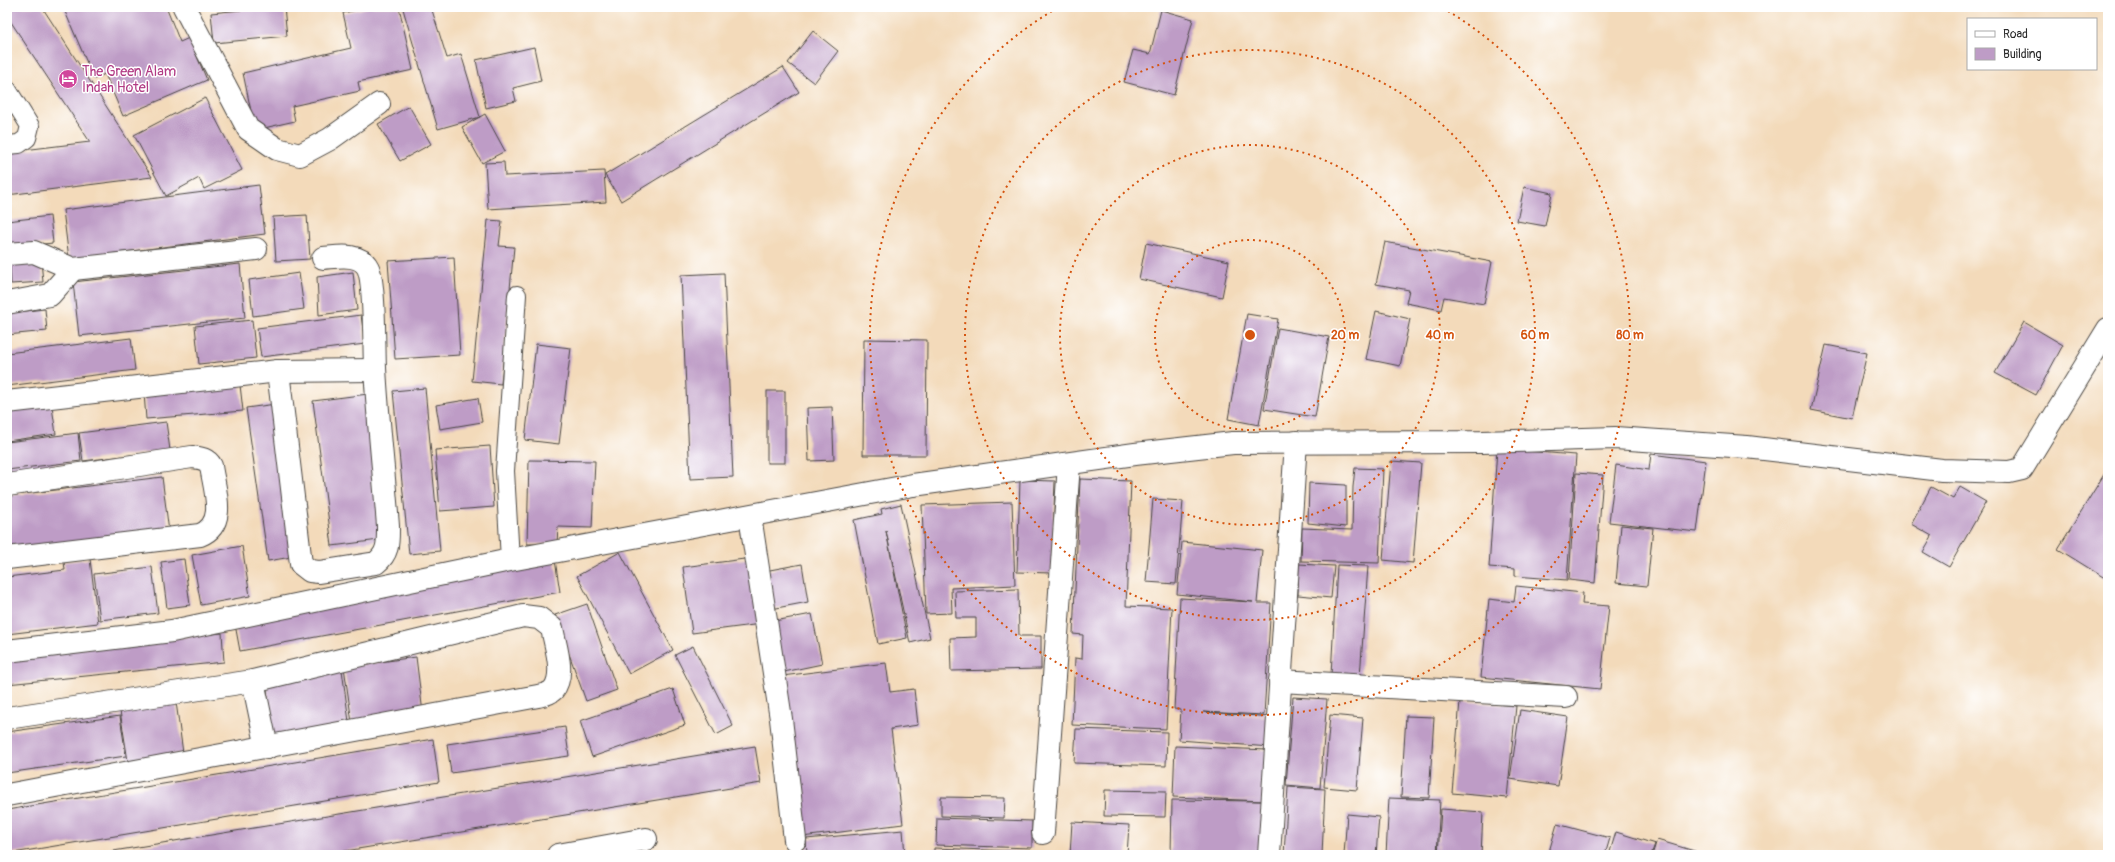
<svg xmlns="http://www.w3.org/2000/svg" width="2115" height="862" viewBox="0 0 2115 862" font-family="Pangolin,sans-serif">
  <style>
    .building { fill: #be9cc6 }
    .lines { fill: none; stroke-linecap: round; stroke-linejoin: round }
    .lane-casing { stroke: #494540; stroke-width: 20 }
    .street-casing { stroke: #494540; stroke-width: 24 }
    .lane { stroke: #fff; stroke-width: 18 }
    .street { stroke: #fff; stroke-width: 22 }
    .ring { fill: none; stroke: #d5540f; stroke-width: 2; stroke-dasharray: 2 4 }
    .labels { text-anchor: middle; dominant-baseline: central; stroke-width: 3; stroke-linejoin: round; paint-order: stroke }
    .hotel-label { font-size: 14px; fill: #b23c85; stroke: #fff; text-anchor: start }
    .centre { fill: #d5540f; stroke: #fff; stroke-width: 2 }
    .ring-label { font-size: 12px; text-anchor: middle; font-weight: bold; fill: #d5540f; stroke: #fff; stroke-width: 3; stroke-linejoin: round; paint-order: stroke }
  </style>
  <rect width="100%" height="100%" fill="#fff"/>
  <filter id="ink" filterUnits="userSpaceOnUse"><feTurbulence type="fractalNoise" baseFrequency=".025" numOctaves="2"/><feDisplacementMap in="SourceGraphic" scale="8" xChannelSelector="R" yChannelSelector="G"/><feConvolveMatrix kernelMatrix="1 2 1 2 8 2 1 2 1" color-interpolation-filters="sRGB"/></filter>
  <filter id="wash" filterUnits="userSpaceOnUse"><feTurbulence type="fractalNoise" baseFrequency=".012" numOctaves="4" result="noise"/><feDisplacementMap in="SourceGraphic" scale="16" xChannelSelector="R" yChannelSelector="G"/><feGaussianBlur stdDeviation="0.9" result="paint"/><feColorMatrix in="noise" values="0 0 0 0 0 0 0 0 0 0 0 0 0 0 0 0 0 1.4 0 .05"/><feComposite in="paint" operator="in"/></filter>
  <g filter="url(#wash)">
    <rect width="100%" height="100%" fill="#f3daba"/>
    <g id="blocks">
      <g class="building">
        <polygon points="7,7 42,7 152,177 7,195 7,152 90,142 7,16"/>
        <polygon points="63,7 166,7 180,42 189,38 207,80 123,116 105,74 94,79"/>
        <polygon points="272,7 284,7 287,36 214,43 211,13"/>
        <polygon points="370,7 399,7 413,70 358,82 360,91 292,106 295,121 255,130 243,73 351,48 343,13"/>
        <polygon points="411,7 431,7 447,58 461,54 480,117 438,129 403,9"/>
        <polygon points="1161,10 1193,19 1174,95 1124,82 1133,50 1150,54"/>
        <polygon points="813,31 838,51 814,83 788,63"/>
        <polygon points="534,47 541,81 513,88 516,101 486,108 476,60"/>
        <polygon points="783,67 799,92 621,201 605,175"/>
        <polygon points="205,98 242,170 204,189 199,178 166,196 134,135"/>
        <polygon points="409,106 431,144 400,161 378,124"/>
        <polygon points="485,114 505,151 482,163 462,127"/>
        <polygon points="504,162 505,176 604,171 606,202 488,209 485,163"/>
        <polygon points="259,185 265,234 69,259 63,210"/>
        <polygon points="1524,187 1552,193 1545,226 1517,221"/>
        <polygon points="307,215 310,259 276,261 273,217"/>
        <polygon points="50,216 53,243 7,248 7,221"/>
        <polygon points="488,220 502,221 499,246 514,247 501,384 472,381"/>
        <polygon points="1385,242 1492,262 1484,304 1444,297 1441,310 1406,303 1409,290 1376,284"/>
        <polygon points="1146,243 1229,261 1222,297 1139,279"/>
        <polygon points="454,257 460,355 395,359 388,261"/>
        <polygon points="41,261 43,282 11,284 10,263"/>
        <polygon points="240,264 245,318 79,336 73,282"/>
        <polygon points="353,272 357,310 319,315 317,277"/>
        <polygon points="299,273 304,309 253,316 249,280"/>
        <polygon points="724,273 733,477 690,479 681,275"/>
        <polygon points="45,309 47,331 7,335 7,313"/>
        <polygon points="1376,311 1410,319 1400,366 1366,359"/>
        <polygon points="1247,314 1278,319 1259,425 1228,419"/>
        <polygon points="361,315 365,344 261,357 257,328"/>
        <polygon points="252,320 256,358 199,364 195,326"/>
        <polygon points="2024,322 2063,345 2036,395 1995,373"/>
        <polygon points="1278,328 1329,337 1315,417 1264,409"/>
        <polygon points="131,338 135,370 7,386 7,353"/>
        <polygon points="864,339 927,340 926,455 863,455"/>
        <polygon points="536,344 571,348 559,444 525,440"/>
        <polygon points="1826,345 1867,353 1852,418 1811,410"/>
        <polygon points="240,385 243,411 146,419 144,393"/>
        <polygon points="425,388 440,551 409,554 393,391"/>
        <rect x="767" y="391" width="18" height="72"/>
        <polygon points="368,394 387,539 332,546 313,401"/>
        <polygon points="478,398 482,422 440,429 436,405"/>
        <polygon points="51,400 56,434 7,441 7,406"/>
        <polygon points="276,404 297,556 268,561 246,408"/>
        <polygon points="832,407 834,460 809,461 807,408"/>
        <polygon points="166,422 170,450 83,461 79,433"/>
        <polygon points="78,433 81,461 7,470 7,442"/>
        <polygon points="490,446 494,507 440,511 435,450"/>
        <polygon points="1497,449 1576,455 1567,580 1515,576 1515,569 1489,567"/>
        <polygon points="1651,454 1706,461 1697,532 1609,522 1616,465 1649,470"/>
        <polygon points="529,460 595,461 592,528 558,527 557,544 527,544"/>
        <polygon points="1391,461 1421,463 1413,563 1383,560"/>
        <polygon points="1355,468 1383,469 1379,563 1301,561 1302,528 1352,530 1353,487"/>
        <polygon points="2108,468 2108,580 2058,549"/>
        <polygon points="1576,473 1603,475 1595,583 1569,580"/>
        <polygon points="162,477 169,532 7,553 7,496"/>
        <polygon points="1080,479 1131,481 1126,606 1172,608 1166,729 1072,725 1075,658 1082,659 1083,635 1073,634"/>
        <polygon points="1020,480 1055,481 1052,573 1017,572"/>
        <polygon points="1309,483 1346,485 1346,527 1308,523"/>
        <polygon points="1931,487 1953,499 1960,487 1986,502 1949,567 1923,552 1932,536 1911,524"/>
        <polygon points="1153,499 1183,501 1176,584 1146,582"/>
        <polygon points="1012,502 1015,585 951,588 952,613 926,614 922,505"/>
        <polygon points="901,504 930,638 910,643 886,531 907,638 878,644 854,520 882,514 881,509"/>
        <polygon points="1621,525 1653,528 1647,586 1616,583"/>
        <polygon points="1182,542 1262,550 1257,603 1271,603 1264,715 1203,712 1272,717 1270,747 1179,740 1181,710 1174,709 1180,598 1253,602 1177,594"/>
        <polygon points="242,546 250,596 201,605 192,555"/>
        <polygon points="620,552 673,650 629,674 577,576"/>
        <polygon points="752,558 761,624 692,633 683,567"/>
        <polygon points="90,559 98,623 7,634 7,577 65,570 64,562"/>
        <polygon points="184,559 190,605 167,608 161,562"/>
        <polygon points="555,560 560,592 240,651 234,619"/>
        <polygon points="802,564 808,602 766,610 759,572"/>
        <polygon points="1299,564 1334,566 1331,598 1298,595"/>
        <polygon points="1337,565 1368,566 1360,677 1331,675"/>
        <polygon points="152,567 158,613 100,620 94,574"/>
        <polygon points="1516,586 1583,593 1582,604 1609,606 1600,689 1481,677 1489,599 1514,602"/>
        <polygon points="1018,589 1019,636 1041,636 1041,669 951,671 950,638 976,637 976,618 956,618 955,591"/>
        <polygon points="587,604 617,690 586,701 555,615"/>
        <polygon points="812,614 822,664 779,673 769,622"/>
        <polygon points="222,633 224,662 7,684 7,656"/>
        <polygon points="693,646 733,726 716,735 675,655"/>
        <polygon points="416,657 423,713 352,723 344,667"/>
        <polygon points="886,663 890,692 914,689 918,725 891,729 903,824 802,837 782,676"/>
        <polygon points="342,670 350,729 273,739 266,681"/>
        <polygon points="673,689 685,725 592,757 580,721"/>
        <polygon points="1293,697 1327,699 1320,788 1286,785"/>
        <polygon points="1460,701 1516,706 1507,798 1452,793"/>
        <polygon points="176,702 183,753 128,761 120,711"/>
        <polygon points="1520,710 1568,717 1558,786 1510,779"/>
        <polygon points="1330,715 1363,718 1357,790 1324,787"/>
        <polygon points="120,716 126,756 7,773 7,732"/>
        <polygon points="1406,716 1434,717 1429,798 1401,797"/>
        <polygon points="565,727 569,756 451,773 447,744"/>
        <polygon points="1076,729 1167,732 1166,766 1074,763"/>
        <polygon points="433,739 439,782 7,854 7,810"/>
        <polygon points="755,746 761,783 321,855 89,855"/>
        <polygon points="1175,746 1267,750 1265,855 1171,855 1172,800 1262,801 1173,797"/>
        <polygon points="1288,787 1325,789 1322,855 1284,855"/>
        <polygon points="1105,790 1166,791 1165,817 1104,816"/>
        <polygon points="941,797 1005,798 1004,818 941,816"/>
        <polygon points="1389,798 1440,800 1437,855 1386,855"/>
        <polygon points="1441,809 1483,812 1481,855 1438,855"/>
        <polygon points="1347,814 1379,817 1376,855 1344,855"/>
        <polygon points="937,818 1032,821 1032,848 936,845"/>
        <polygon points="1072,822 1129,825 1127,855 1070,855"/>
        <polygon points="1557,824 1610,838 1605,855 1548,855"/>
        <polygon points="903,830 905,855 807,855 806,839"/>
        <polygon points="1616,832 1655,844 1651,855 1609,855"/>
        <polygon points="1657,840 1708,855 1652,855"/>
        <polygon points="934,848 1038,852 1038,855 934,855"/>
      </g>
    </g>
  </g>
  <g filter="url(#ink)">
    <use href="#blocks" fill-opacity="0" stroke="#494540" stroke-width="1"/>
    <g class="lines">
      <defs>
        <g id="lane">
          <polyline points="7,89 30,126 27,138 19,144 7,145"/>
          <polyline points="510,560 505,471 517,295"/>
        </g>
        <g id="street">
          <polyline points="184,7 248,129 277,149 300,155 330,139 379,104"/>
          <polyline points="7,254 34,252 73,269 256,249"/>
          <polyline points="7,303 50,295 73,269"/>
          <path d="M278,371L301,564L310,571L319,572L376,563C389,553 388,542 388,526C384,474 378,421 375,368C374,348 375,283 368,268C360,252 337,257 323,258"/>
          <polyline points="7,402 278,371 375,370"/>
          <path d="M7,485L192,457C199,458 207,458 211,466C214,489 228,524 200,535L7,558"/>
          <polyline points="750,516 781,719 795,840"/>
          <polyline points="7,651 172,631 510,560 913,485 1135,454 1233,443 1482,442 1615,438 1747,447 1942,470 2009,472 2022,469 2108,329"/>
          <polyline points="253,681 267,748"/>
          <polyline points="1280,681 1566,697"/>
          <path d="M7,718L253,681L523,616L539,618L552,628C555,645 566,675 553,690C549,694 543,695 538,696L7,795"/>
          <polyline points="1043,833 1069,464"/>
          <polyline points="558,855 646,839"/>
          <polyline points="1269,855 1296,442"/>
        </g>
      </defs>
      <use href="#lane" class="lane-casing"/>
      <use href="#street" class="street-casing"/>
      <use href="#lane" class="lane"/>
      <use href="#street" class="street"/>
    </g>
  </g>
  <g class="ring">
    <circle cx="1250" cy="335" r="95"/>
    <circle cx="1250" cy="335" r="190"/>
    <circle cx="1250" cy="335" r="285"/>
    <path d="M1443 8A380 380 0 1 1 1057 8"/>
  </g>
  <defs>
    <symbol id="hotel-disc" viewBox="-11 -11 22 22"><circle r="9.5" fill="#d1479c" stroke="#fff"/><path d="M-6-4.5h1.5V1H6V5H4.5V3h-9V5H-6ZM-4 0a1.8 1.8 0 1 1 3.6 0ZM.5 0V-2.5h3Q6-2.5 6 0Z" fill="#fff"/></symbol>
  </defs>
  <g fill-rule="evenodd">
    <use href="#hotel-disc" x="57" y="68" width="22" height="22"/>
  </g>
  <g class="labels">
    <g class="hotel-label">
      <text x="82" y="71">The Green Alam<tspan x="82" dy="16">Indah Hotel</tspan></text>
    </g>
  </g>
  <circle cx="1250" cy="335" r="6" class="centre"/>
  <g class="ring-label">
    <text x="1345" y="339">20 m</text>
    <text x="1440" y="339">40 m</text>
    <text x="1535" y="339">60 m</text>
    <text x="1630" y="339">80 m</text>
  </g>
  <rect width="2115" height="862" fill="none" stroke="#fff" stroke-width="24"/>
  <rect x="1967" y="18" width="130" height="52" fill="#ffffff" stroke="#aaaaaa"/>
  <rect x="1975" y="31" width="20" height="6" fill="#ffffff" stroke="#aaaaaa"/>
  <text x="2003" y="38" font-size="12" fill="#2b2b2b">Road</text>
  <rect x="1975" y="48" width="20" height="12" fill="#be9cc6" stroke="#aaaaaa"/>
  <text x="2003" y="58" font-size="12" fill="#2b2b2b">Building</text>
</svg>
